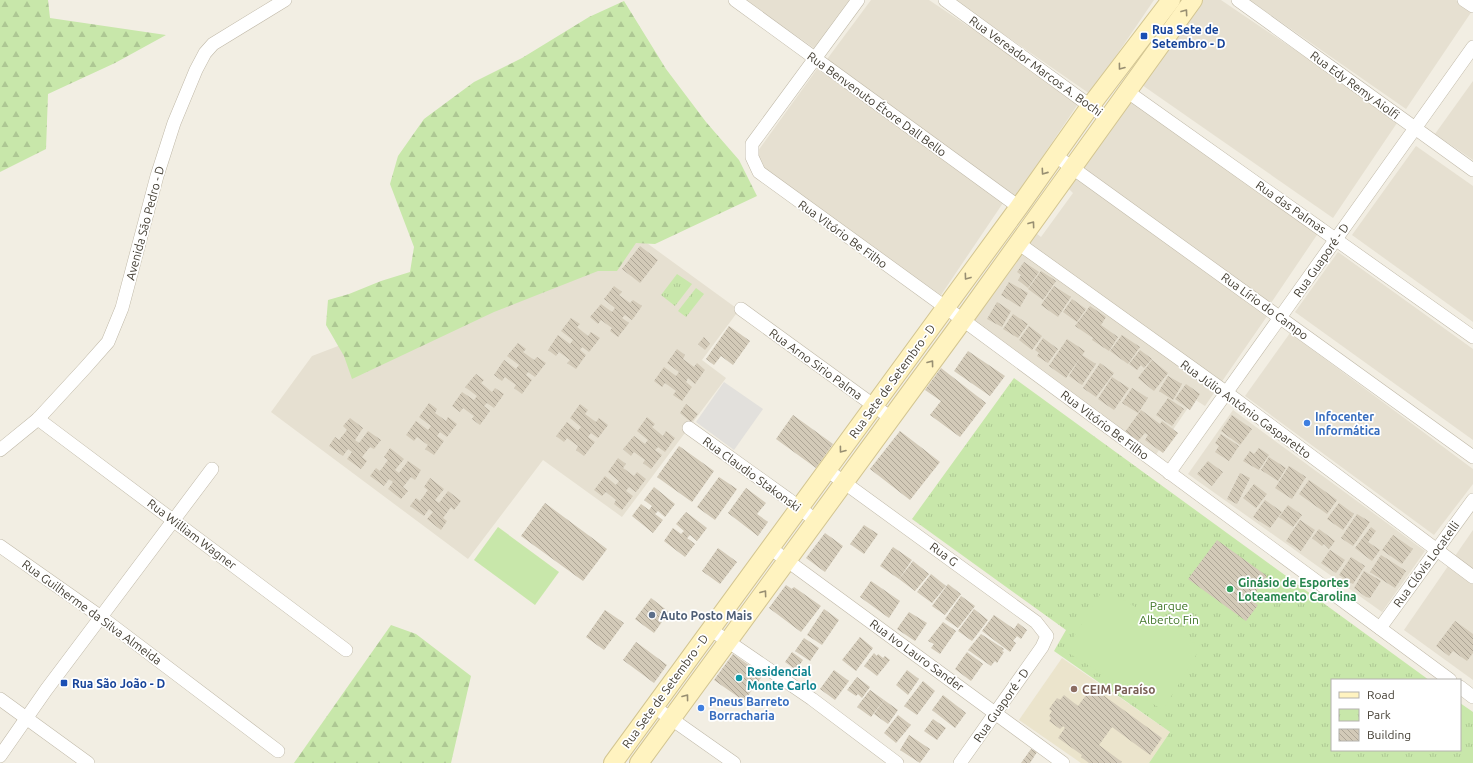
<svg xmlns="http://www.w3.org/2000/svg" width="1473" height="763" viewBox="0 0 1473 763" font-family="Ubuntu,sans-serif">
  <style>
    .residential { fill: #e6e0d1 }
    .education { fill: #ebe4cc }
    .forest { fill: url(#forest-firs) }
    .park { fill: url(#park-tufts) }
    .pitch { fill: #c8e7aa }
    .parking { fill: #e2e0dc }
    .building { fill: url(#building-back-hatch) }
    .lines { fill: none; stroke-linecap: round; stroke-linejoin: round }
    .street-casing { stroke: #c0b9a8; stroke-width: 14 }
    .secondary-casing { stroke: #d3c591; stroke-width: 20 }
    .street { stroke: #fff; stroke-width: 13 }
    .secondary { stroke: #fff3c0; stroke-width: 18 }
    .oneway { stroke: #988f72 }
    .transit-dot { fill: #1a4fb4; stroke: #fff; stroke-width: 1.5 }
    .shop-dot { fill: #3f7fe0; stroke: #fff; stroke-width: 1.5 }
    .leisure-dot { fill: #2e9e5b; stroke: #fff; stroke-width: 1.5 }
    .service-dot { fill: #5c6f8a; stroke: #fff; stroke-width: 1.5 }
    .culture-dot { fill: #0f9aa8; stroke: #fff; stroke-width: 1.5 }
    .education-dot { fill: #8d6e63; stroke: #fff; stroke-width: 1.5 }
    .labels { text-anchor: middle; dominant-baseline: central; stroke-width: 3.5; stroke-linejoin: round; paint-order: stroke }
    .transit-label { font-size: 12px; font-weight: bold; fill: #164399; stroke: #fff; text-anchor: start }
    .street-label { font-size: 12px; fill: #433e33; stroke: #fff }
    .shop-label { font-size: 12px; font-weight: bold; fill: #366cbe; stroke: #fff; text-anchor: start }
    .leisure-label { font-size: 12px; font-weight: bold; fill: #27864d; stroke: #fff; text-anchor: start }
    .park-label { font-size: 12px; fill: #3f7526; stroke: #fff }
    .service-label { font-size: 12px; font-weight: bold; fill: #4e5e75; stroke: #fff; text-anchor: start }
    .culture-label { font-size: 12px; font-weight: bold; fill: #0d838f; stroke: #fff; text-anchor: start }
    .education-label { font-size: 12px; font-weight: bold; fill: #785e54; stroke: #fff; text-anchor: start }
  </style>
  <defs>
    <pattern id="forest-firs" width="22" height="20" patternUnits="userSpaceOnUse"><rect width="22" height="20" fill="#c8e7aa"/><path d="M5 1l3.5 6h-7zM16 11l3.5 6h-7z" fill="#adc793"/></pattern>
    <pattern id="park-tufts" width="24" height="20" patternUnits="userSpaceOnUse"><rect width="24" height="20" fill="#c8e7aa"/><path d="M3 7l-1-3M5 7V3M7 7l1-3M15 17l-1-3M17 17v-4M19 17l1-3" fill="none" stroke="#adc793"/></pattern>
    <pattern id="building-back-hatch" width="6" height="6" patternUnits="userSpaceOnUse"><rect width="6" height="6" fill="#d3cab8"/><path d="M-1 5l2 2M0 0l6 6M5-1l2 2" fill="none" stroke="#ada596"/></pattern>
  </defs>
  <rect width="100%" height="100%" fill="#f2eee3"/>
  <g class="residential">
    <polygon points="745,0 857,0 821,53"/>
    <polygon points="871,0 929,0 1080,101 1014,199 822,66"/>
    <polygon points="954,0 1154,0 1090,94"/>
    <polygon points="1203,0 1221,0 1399,120 1333,218 1142,85"/>
    <polygon points="1249,0 1456,0 1472,11 1406,109"/>
    <polygon points="817,69 1007,197 941,295 750,162"/>
    <polygon points="1473,81 1473,160 1435,134"/>
    <polygon points="1135,95 1325,223 1269,306 1272,309 1205,406 1194,399 1155,456 964,324 1032,230 1041,237 1073,193 1068,188"/>
    <polygon points="1416,146 1473,186 1473,322 1352,235"/>
    <polygon points="633,233 739,310 702,360 726,378 622,517 543,460 468,559 271,412 312,356"/>
    <polygon points="1338,252 1473,349 1473,440 1295,312"/>
    <polygon points="1290,333 1473,469 1473,484 1434,535 1245,396"/>
    <polygon points="1233,410 1425,551 1382,612 1188,474"/>
    <polygon points="1473,530 1473,680 1404,630"/>
  </g>
  <polygon class="education" points="1062,658 1170,732 1149,763 1081,763 1019,720"/>
  <g class="forest">
    <polygon points="0,0 48,0 50,18 166,35 115,63 48,94 46,149 0,172"/>
    <polygon points="624,1 666,69 706,122 739,160 757,196 655,244 636,243 617,271 598,271 494,312 352,379 344,356 326,325 328,300 349,294 381,281 410,272 414,247 390,184 398,156 424,119 474,82 522,58 589,17"/>
    <polygon points="391,625 416,634 471,676 451,763 294,763"/>
  </g>
  <g class="park">
    <polygon points="677,274 692,284 675,306 661,295"/>
    <polygon points="696,288 704,294 686,317 678,311"/>
    <polygon points="1014,378 1429,680 1332,680 1332,750 1460,750 1460,703 1473,712 1473,763 1149,763 1170,732 1054,651 1066,630 912,519"/>
  </g>
  <g class="pitch">
    <polygon points="498,527 559,572 535,605 474,560"/>
    <polygon points="1104,588 1201,647 1163,710 1065,651"/>
  </g>
  <polygon class="parking" points="724,382 763,409 734,450 696,422"/>
  <g class="building">
    <polygon points="640,246 658,260 640,283 622,269"/>
    <polygon points="1024,262 1039,272 1028,288 1018,280 1021,275 1017,272"/>
    <polygon points="1041,271 1056,281 1043,300 1028,289"/>
    <polygon points="1009,282 1028,293 1020,307 1001,295"/>
    <polygon points="614,286 622,292 619,295 630,303 633,300 642,306 632,320 625,315 622,318 629,323 618,337 610,331 612,328 601,320 598,324 590,317 601,304 612,312 615,308 604,299"/>
    <polygon points="1054,286 1071,297 1058,317 1041,305"/>
    <polygon points="1072,299 1086,309 1077,322 1063,312"/>
    <polygon points="997,302 1011,311 1002,327 987,319"/>
    <polygon points="1090,306 1106,317 1101,325 1118,337 1109,351 1092,340 1093,338 1075,326"/>
    <polygon points="1013,314 1028,324 1018,338 1003,329"/>
    <polygon points="571,318 580,324 577,327 588,336 591,332 600,338 589,352 582,347 580,350 586,355 576,369 567,363 570,360 559,352 556,356 548,350 558,335 570,344 573,340 561,331"/>
    <polygon points="729,326 750,341 733,365 721,356 714,365 706,359"/>
    <polygon points="1029,326 1042,336 1032,350 1019,340"/>
    <polygon points="1122,335 1140,347 1128,364 1110,351"/>
    <polygon points="704,337 710,344 705,350 698,344"/>
    <polygon points="1043,338 1058,349 1048,363 1037,356 1039,353 1035,350"/>
    <polygon points="1067,339 1085,351 1066,378 1049,366"/>
    <polygon points="518,343 526,349 523,352 534,360 537,357 546,363 535,377 528,372 526,375 532,380 522,394 514,388 516,385 505,377 502,381 494,375 504,360 516,369 519,365 507,356"/>
    <polygon points="677,349 685,355 683,359 694,367 697,363 705,370 695,384 688,378 686,382 692,387 682,401 673,395 676,391 665,383 662,387 654,381 664,367 676,376 679,372 667,363"/>
    <polygon points="1140,350 1152,359 1144,368 1141,365 1137,370 1129,364"/>
    <polygon points="968,351 1005,376 990,396 954,371"/>
    <polygon points="1082,355 1096,364 1082,385 1069,376"/>
    <polygon points="1152,360 1168,373 1154,391 1138,378"/>
    <polygon points="1100,363 1114,373 1096,397 1083,388"/>
    <polygon points="941,368 986,403 960,437 930,415 941,401 925,390"/>
    <polygon points="476,374 484,380 481,383 492,392 495,388 504,394 494,408 487,403 484,406 490,411 480,425 472,419 474,416 463,408 460,412 452,406 462,392 474,400 477,396 465,387"/>
    <polygon points="1168,376 1182,384 1173,400 1159,391"/>
    <polygon points="1112,377 1129,388 1114,410 1098,399"/>
    <polygon points="1186,384 1200,394 1190,410 1175,399"/>
    <polygon points="1132,388 1148,398 1138,413 1122,403"/>
    <polygon points="1168,398 1184,409 1172,426 1156,415"/>
    <polygon points="429,403 437,409 435,413 446,421 448,417 457,424 447,437 440,432 437,436 444,441 434,455 425,449 428,445 417,437 414,441 406,435 416,421 428,430 431,426 419,417"/>
    <polygon points="580,404 588,410 585,414 596,422 599,418 608,425 598,438 591,433 588,437 595,442 584,456 576,450 578,446 567,438 564,442 556,436 567,422 578,431 581,427 570,418"/>
    <polygon points="686,404 698,414 691,422 680,413"/>
    <polygon points="1141,410 1160,424 1162,421 1178,433 1163,453 1145,440 1148,435 1145,433 1138,441 1125,432"/>
    <polygon points="793,415 833,444 816,468 776,439"/>
    <polygon points="1232,415 1252,429 1240,445 1221,431"/>
    <polygon points="647,417 655,424 652,427 663,436 666,431 675,438 665,452 658,447 655,450 662,455 651,469 643,463 645,460 634,452 631,456 623,449 634,436 645,444 648,440 637,431"/>
    <polygon points="350,418 363,428 355,440 359,443 368,431 381,440 374,449 370,447 362,457 367,461 361,469 347,459 352,452 348,449 343,456 329,446 335,437 339,440 347,430 343,426"/>
    <polygon points="900,431 940,462 910,500 870,469"/>
    <polygon points="1221,434 1239,446 1229,461 1215,452 1219,446 1215,443"/>
    <polygon points="679,446 714,471 692,502 657,477"/>
    <polygon points="390,448 404,459 395,470 399,473 408,461 421,470 415,480 411,477 403,487 408,491 401,499 388,489 393,482 389,479 384,486 370,476 376,468 380,471 388,460 384,457"/>
    <polygon points="1259,448 1269,455 1259,470 1243,461 1250,451 1254,454"/>
    <polygon points="1269,457 1286,468 1278,481 1261,470"/>
    <polygon points="618,458 626,464 623,468 634,476 637,472 646,479 636,492 629,487 626,491 633,496 622,510 614,504 616,500 606,492 602,496 594,490 605,476 616,485 619,481 608,472"/>
    <polygon points="1208,461 1223,472 1212,486 1197,474"/>
    <polygon points="1289,466 1306,477 1292,499 1275,488"/>
    <polygon points="1240,473 1250,478 1237,504 1227,499"/>
    <polygon points="719,477 737,489 715,520 697,507"/>
    <polygon points="430,478 444,489 435,500 439,503 448,491 461,501 454,510 451,507 443,518 447,521 441,530 427,519 433,512 429,509 424,516 410,506 416,498 420,501 428,490 424,487"/>
    <polygon points="1309,480 1337,500 1327,514 1299,494"/>
    <polygon points="1254,484 1267,494 1256,508 1243,498"/>
    <polygon points="654,487 675,504 665,517 658,511 655,514 663,520 653,533 632,516 641,504 649,510 652,506 644,500"/>
    <polygon points="746,488 766,503 757,514 768,522 758,536 728,513"/>
    <polygon points="1265,500 1282,512 1270,528 1253,517"/>
    <polygon points="545,503 607,549 583,581 521,536"/>
    <polygon points="1339,503 1354,514 1343,530 1327,519"/>
    <polygon points="1288,505 1302,515 1293,527 1279,517"/>
    <polygon points="686,512 707,528 697,541 690,535 687,538 695,544 685,557 664,541 673,528 681,534 684,531 676,524"/>
    <polygon points="1357,514 1370,522 1353,546 1341,538"/>
    <polygon points="1300,520 1315,530 1301,551 1286,541"/>
    <polygon points="864,525 878,534 864,554 850,544"/>
    <polygon points="1371,527 1376,531 1368,542 1380,550 1372,561 1355,548"/>
    <polygon points="1319,529 1335,541 1329,549 1324,544 1322,546 1312,538"/>
    <polygon points="825,533 843,546 825,572 806,558"/>
    <polygon points="1393,535 1413,549 1402,564 1382,550"/>
    <polygon points="1217,540 1267,576 1250,600 1258,605 1246,621 1188,579"/>
    <polygon points="893,547 912,560 899,579 880,566"/>
    <polygon points="718,548 737,562 720,584 702,571"/>
    <polygon points="1330,550 1345,560 1336,573 1321,563"/>
    <polygon points="1381,555 1406,571 1395,588 1370,572"/>
    <polygon points="1351,557 1365,566 1353,584 1339,575"/>
    <polygon points="913,561 929,574 915,591 899,579"/>
    <polygon points="1364,571 1381,581 1370,598 1366,597 1354,588"/>
    <polygon points="931,574 946,586 932,603 917,592"/>
    <polygon points="871,581 900,601 889,618 860,597"/>
    <polygon points="948,584 961,594 945,615 932,606"/>
    <polygon points="786,585 792,589 794,587 821,606 801,632 769,608"/>
    <polygon points="961,596 975,606 958,628 945,619"/>
    <polygon points="651,598 669,612 654,633 635,619"/>
    <polygon points="824,609 839,620 822,645 807,635"/>
    <polygon points="974,609 988,620 972,641 958,631"/>
    <polygon points="605,610 624,623 604,650 586,637"/>
    <polygon points="909,612 927,623 915,641 897,629"/>
    <polygon points="994,615 1014,629 1018,623 1027,630 1021,639 1017,636 1013,641 1016,643 1010,652 982,631"/>
    <polygon points="1455,621 1473,634 1473,653 1467,661 1453,651 1449,656 1436,646"/>
    <polygon points="943,622 956,631 940,654 931,648 934,644 928,641"/>
    <polygon points="981,634 1004,649 1002,651 1004,652 997,663 995,661 991,666 968,650"/>
    <polygon points="860,637 873,648 856,671 842,660"/>
    <polygon points="804,638 819,648 810,661 795,651"/>
    <polygon points="636,642 667,665 654,683 623,660"/>
    <polygon points="792,652 803,660 796,670 785,662"/>
    <polygon points="967,652 983,664 971,681 955,669"/>
    <polygon points="874,653 877,656 878,654 883,658 885,656 890,660 877,676 864,666"/>
    <polygon points="733,654 763,675 744,701 714,680"/>
    <polygon points="834,670 849,681 835,700 820,689"/>
    <polygon points="907,670 919,679 908,695 896,685"/>
    <polygon points="857,677 870,687 862,698 858,694 856,696 847,690"/>
    <polygon points="923,681 935,691 917,715 904,706"/>
    <polygon points="1092,687 1162,738 1150,755 1112,727 1099,745 1122,762 1121,763 1089,763 1081,757 1082,755 1058,738 1065,728 1063,726 1060,729 1049,721 1051,718 1049,716 1052,711 1049,709 1057,698 1060,700 1064,695 1078,706"/>
    <polygon points="870,690 884,700 871,717 857,707"/>
    <polygon points="943,695 966,713 955,728 932,710"/>
    <polygon points="884,700 898,710 888,724 874,714"/>
    <polygon points="898,715 911,725 896,743 884,733"/>
    <polygon points="933,719 946,728 937,740 924,731"/>
    <polygon points="909,735 930,749 920,763 900,750"/>
    <polygon points="1031,749 1037,752 1030,763 1021,763"/>
  </g>
  <g class="lines">
    <defs>
      <g id="street">
        <polyline points="735,0 1019,207"/>
        <polyline points="858,0 752,144 752,157 759,172 963,320 1450,680"/>
        <polyline points="945,0 1108,119"/>
        <polyline points="1238,0 1473,170"/>
        <polyline points="1464,0 1473,6"/>
        <polyline points="1128,92 1473,337"/>
        <polyline points="1056,156 1473,457"/>
        <polyline points="1018,243 1227,393 1473,577"/>
        <polyline points="741,309 891,418"/>
        <polyline points="38,419 346,650"/>
        <polyline points="689,428 788,499 815,520"/>
        <polyline points="0,450 38,419 85,368 108,342 122,308 157,176 174,123 196,70 205,53 213,44 285,0"/>
        <polyline points="827,470 1036,622 1047,636 1042,647 960,763"/>
        <polyline points="1169,473 1473,47"/>
        <polyline points="0,546 101,617 278,751"/>
        <polyline points="770,548 1063,763"/>
        <polyline points="1380,628 1473,500"/>
        <polyline points="710,629 812,699 897,763"/>
        <polyline points="1460,687 1473,697"/>
        <polyline points="0,699 88,763"/>
        <polyline points="653,706 734,763"/>
        <polyline points="0,756 46,690 212,469"/>
      </g>
      <g id="secondary">
        <polyline points="613,763 1019,207 1091,105 1171,0"/>
        <polyline points="639,763 963,320 1193,0"/>
      </g>
    </defs>
    <use href="#street" class="street-casing"/>
    <use href="#secondary" class="secondary-casing"/>
    <use href="#street" class="street"/>
    <use href="#secondary" class="secondary"/>
  </g>
  <defs><path id="oneway-chevron" d="M-2-3.5L2.5 0L-2 3.5" fill="none" stroke-width="1.6" stroke-linecap="round" stroke-linejoin="round"/></defs>
  <g class="oneway">
    <use href="#oneway-chevron" transform="translate(1185 12) rotate(-54)"/>
    <use href="#oneway-chevron" transform="translate(1121 67) rotate(127)"/>
    <use href="#oneway-chevron" transform="translate(1044 172) rotate(125)"/>
    <use href="#oneway-chevron" transform="translate(1032 224) rotate(-54)"/>
    <use href="#oneway-chevron" transform="translate(967 277) rotate(126)"/>
    <use href="#oneway-chevron" transform="translate(931 363) rotate(-53)"/>
    <use href="#oneway-chevron" transform="translate(842 450) rotate(127)"/>
    <use href="#oneway-chevron" transform="translate(764 593) rotate(-54)"/>
    <use href="#oneway-chevron" transform="translate(686 697) rotate(-53)"/>
  </g>
  <g class="transit-dot">
    <rect x="1140" y="32" width="8" height="8" rx="2"/>
    <rect x="60" y="679" width="8" height="8" rx="2"/>
  </g>
  <g class="shop-dot">
    <circle cx="1307" cy="423" r="4"/>
    <circle cx="701" cy="708" r="4"/>
  </g>
  <circle class="leisure-dot" cx="1230" cy="589" r="4"/>
  <circle class="service-dot" cx="652" cy="615" r="4"/>
  <circle class="culture-dot" cx="739" cy="678" r="4"/>
  <circle class="education-dot" cx="1074" cy="689" r="4"/>
  <g class="labels">
    <g class="transit-label">
      <text x="1152" y="29">Rua Sete de<tspan x="1152" dy="14">Setembro - D</tspan></text>
      <text x="72" y="683">Rua São João - D</text>
    </g>
    <g class="street-label">
      <text transform="translate(1036 66) rotate(36)">Rua Vereador Marcos A. Bochi</text>
      <text transform="translate(1355 85) rotate(36)">Rua Edy Remy Aiolfi</text>
      <text transform="translate(877 104) rotate(36)">Rua Benvenuto Étore Dall Bello</text>
      <text transform="translate(1291 207) rotate(35)">Rua das Palmas</text>
      <text transform="translate(145 223) rotate(-75)">Avenida São Pedro - D</text>
      <text transform="translate(843 234) rotate(36)">Rua Vitório Be Filho</text>
      <text transform="translate(1321 260) rotate(-55)">Rua Guaporé - D</text>
      <text transform="translate(1265 306) rotate(36)">Rua Lírio do Campo</text>
      <text transform="translate(816 364) rotate(36)">Rua Arno Sirio Palma</text>
      <text transform="translate(892 381) rotate(-54)">Rua Sete de Setembro - D</text>
      <text transform="translate(1246 409) rotate(36)">Rua Júlio Antônio Gasparetto</text>
      <text transform="translate(1105 425) rotate(37)">Rua Vitório Be Filho</text>
      <text transform="translate(752 474) rotate(36)">Rua Claudio Stakonski</text>
      <text transform="translate(192 534) rotate(37)">Rua William Wagner</text>
      <text transform="translate(944 554) rotate(36)">Rua G</text>
      <text transform="translate(1426 564) rotate(-54)">Rua Clóvis Locatelli</text>
      <text transform="translate(92 612) rotate(36)">Rua Guilherme da Silva Almeida</text>
      <text transform="translate(917 655) rotate(36)">Rua Ivo Lauro Sander</text>
      <text transform="translate(665 691) rotate(-54)">Rua Sete de Setembro - D</text>
      <text transform="translate(1001 705) rotate(-55)">Rua Guaporé - D</text>
    </g>
    <g class="shop-label">
      <text x="1315" y="416">Infocenter<tspan x="1315" dy="14">Informática</tspan></text>
      <text x="709" y="701">Pneus Barreto<tspan x="709" dy="14">Borracharia</tspan></text>
    </g>
    <g class="leisure-label">
      <text x="1238" y="582">Ginásio de Esportes<tspan x="1238" dy="14">Loteamento Carolina</tspan></text>
    </g>
    <g class="park-label">
      <text x="1169" y="605">Parque<tspan x="1169" dy="14">Alberto Fin</tspan></text>
    </g>
    <g class="service-label">
      <text x="660" y="615">Auto Posto Mais</text>
    </g>
    <g class="culture-label">
      <text x="747" y="671">Residencial<tspan x="747" dy="14">Monte Carlo</tspan></text>
    </g>
    <g class="education-label">
      <text x="1082" y="689">CEIM Paraíso</text>
    </g>
  </g>
  <rect x="1331" y="679" width="130" height="72" fill="#ffffff" stroke="#b4b2ad"/>
  <rect x="1339" y="692" width="20" height="6" fill="#fff3c0" stroke="#b4b2ad"/>
  <text x="1367" y="699" font-size="12" fill="#433e33">Road</text>
  <rect x="1339" y="709" width="20" height="12" fill="url(#park-tufts)" stroke="#b4b2ad"/>
  <text x="1367" y="719" font-size="12" fill="#433e33">Park</text>
  <rect x="1339" y="729" width="20" height="12" fill="url(#building-back-hatch)" stroke="#b4b2ad"/>
  <text x="1367" y="739" font-size="12" fill="#433e33">Building</text>
</svg>
